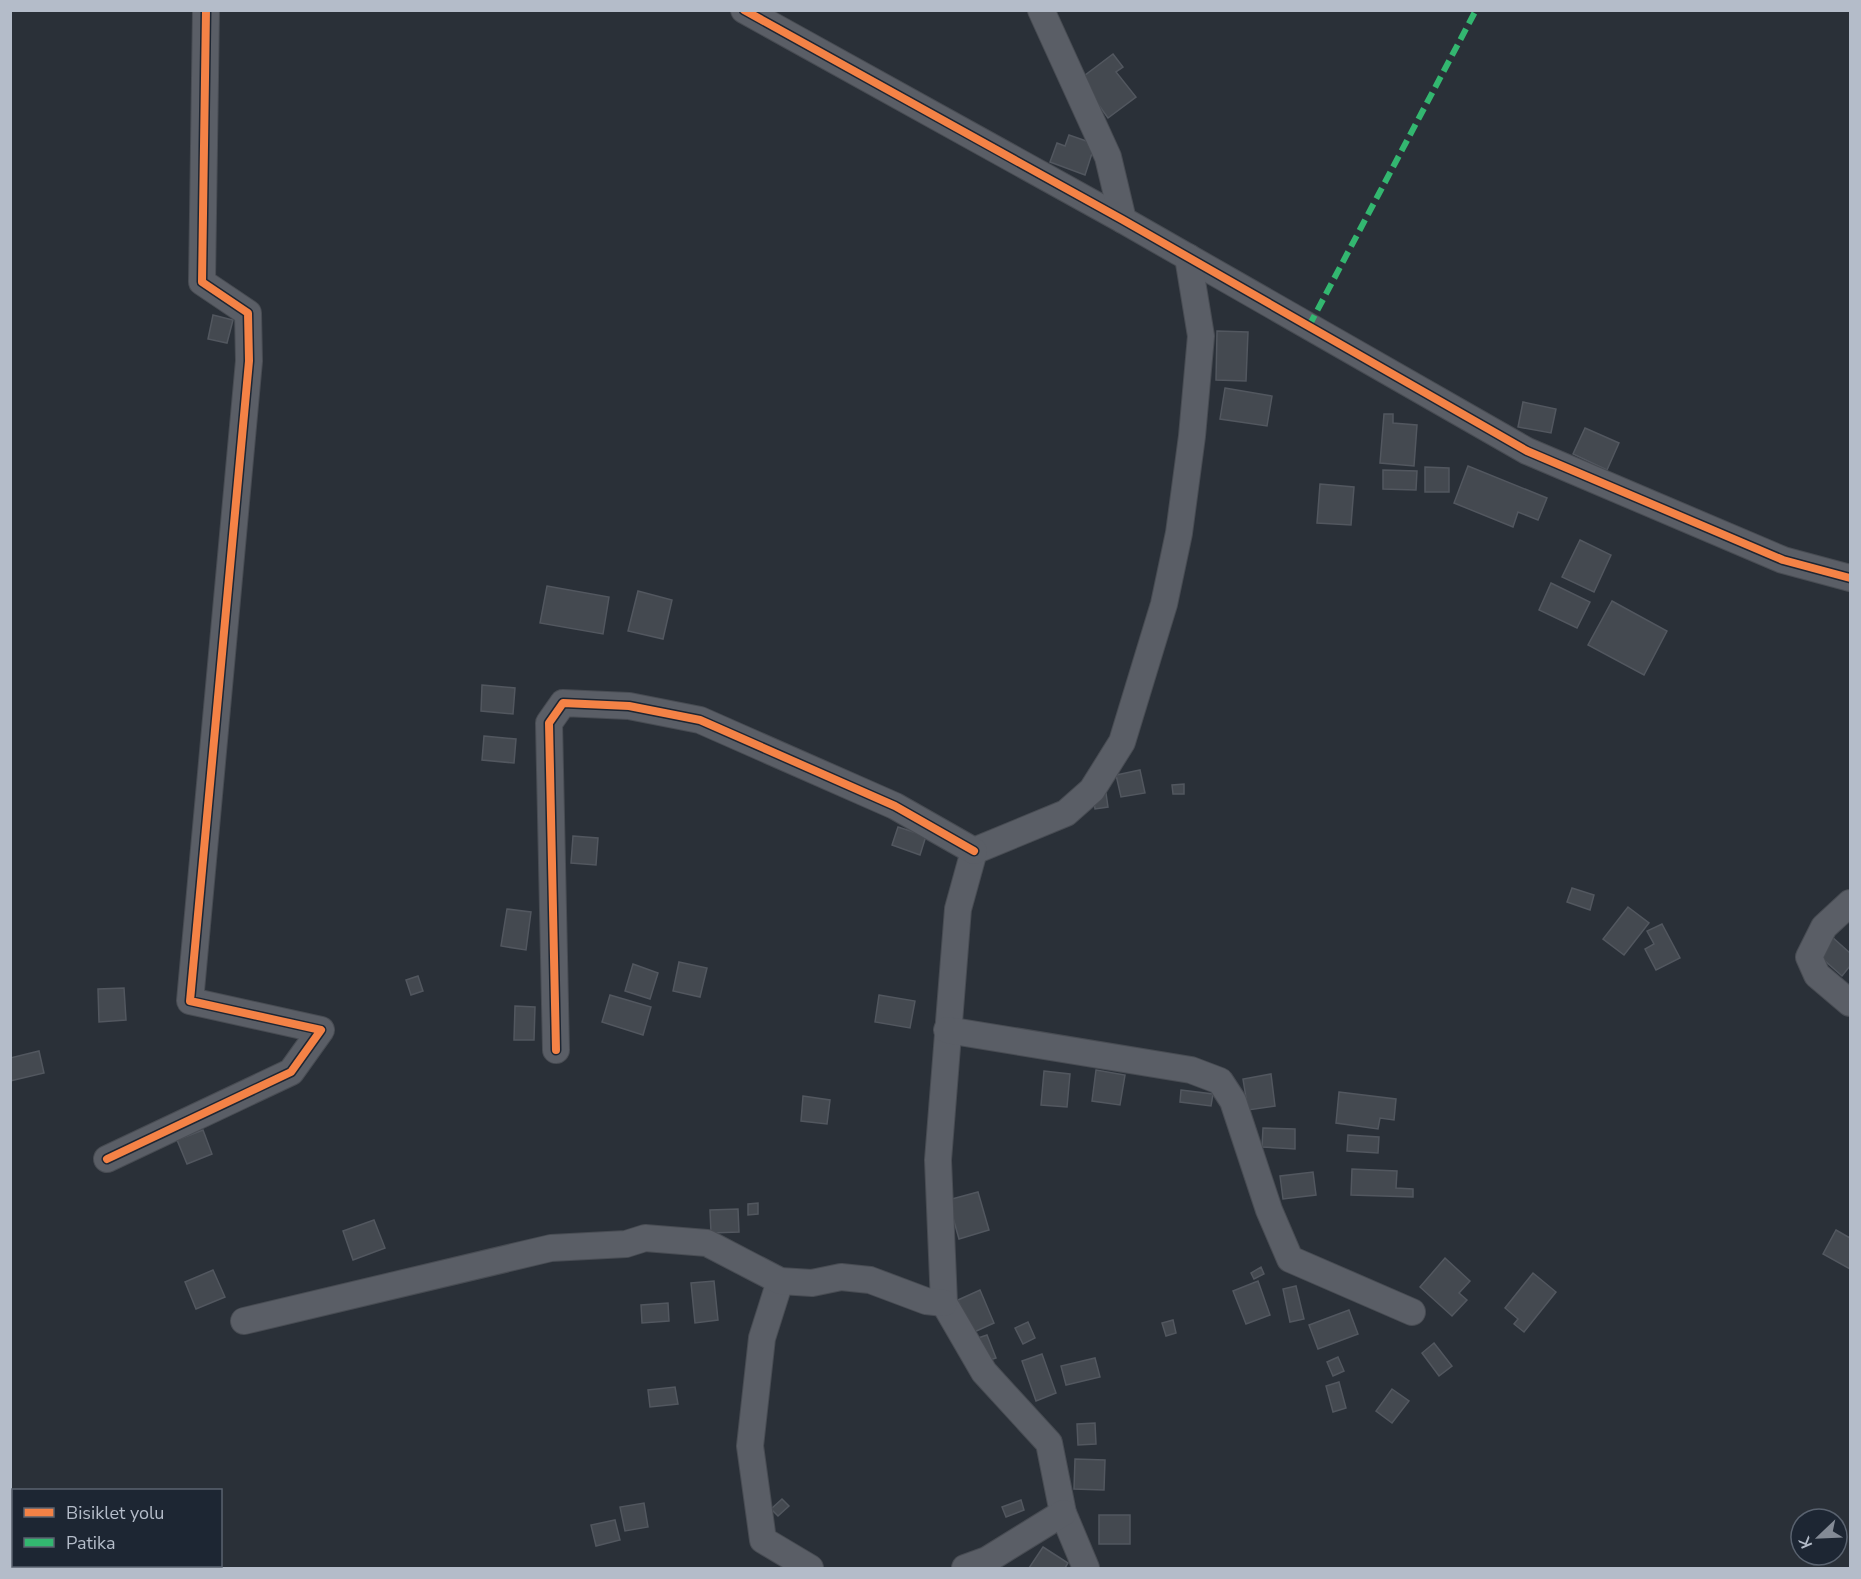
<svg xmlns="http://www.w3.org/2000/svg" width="1861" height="1579" viewBox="0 0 1861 1579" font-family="'Nunito Sans',sans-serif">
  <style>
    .building { fill: #444950; stroke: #52575f; stroke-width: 1.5 }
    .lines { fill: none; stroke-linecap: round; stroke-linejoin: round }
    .minor-casing { stroke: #484c53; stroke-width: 28 }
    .minor { stroke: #5a5e66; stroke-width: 26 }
    .quiet { stroke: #33b770; stroke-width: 6; stroke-dasharray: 12 6; stroke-linecap: butt }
    .cycleway-casing { stroke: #1d2633; stroke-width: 11 }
    .cycleway { stroke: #f48246; stroke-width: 8 }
  </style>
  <rect width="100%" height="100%" fill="#2a3038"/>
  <g class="building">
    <polygon points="1113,54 1123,67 1116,72 1136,97 1108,118 1080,79"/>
    <polygon points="1069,135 1095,144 1085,175 1050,162 1057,143 1065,146"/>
    <polygon points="213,315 233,320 227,343 208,339"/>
    <polygon points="1217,331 1248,332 1246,381 1216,380"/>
    <polygon points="1225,388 1272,396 1267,426 1220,419"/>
    <polygon points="1523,402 1556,409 1551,433 1518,427"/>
    <polygon points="1384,414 1393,414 1393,423 1417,425 1414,466 1380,463"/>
    <polygon points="1585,428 1619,443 1607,470 1573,454"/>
    <polygon points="1468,466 1547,498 1538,520 1518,512 1513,527 1454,503"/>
    <polygon points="1425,467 1449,468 1449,492 1425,492"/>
    <polygon points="1383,470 1417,471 1416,490 1383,489"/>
    <polygon points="1320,484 1354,487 1351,525 1317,523"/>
    <polygon points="1580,540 1611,555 1594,592 1562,577"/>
    <polygon points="1551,583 1590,602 1577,628 1539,610"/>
    <polygon points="547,586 609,597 603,634 540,623"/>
    <polygon points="638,591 672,600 663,639 628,631"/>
    <polygon points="1612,601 1667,631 1644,675 1588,645"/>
    <polygon points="482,685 515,688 513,714 481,711"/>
    <polygon points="484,736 516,739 514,763 482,760"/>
    <polygon points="1140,770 1145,793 1121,797 1116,775"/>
    <polygon points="1184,784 1184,794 1173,794 1172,785"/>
    <polygon points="1106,793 1108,807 1095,809 1093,795"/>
    <polygon points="898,827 926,836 920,855 892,845"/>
    <polygon points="573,836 598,838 596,865 571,863"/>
    <polygon points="1572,888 1594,895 1590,910 1567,902"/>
    <polygon points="1628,907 1649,923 1624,955 1603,939"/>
    <polygon points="507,909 531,912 526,950 501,946"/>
    <polygon points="1662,924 1680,958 1656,970 1645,949 1654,944 1647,931"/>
    <polygon points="1831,936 1850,953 1850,966 1842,976 1816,953"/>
    <polygon points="679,962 707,968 700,997 673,991"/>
    <polygon points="633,964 658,973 650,999 625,991"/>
    <polygon points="418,976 423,991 411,995 406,980"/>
    <polygon points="124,988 126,1020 99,1022 98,989"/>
    <polygon points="610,995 651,1007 643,1035 602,1022"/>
    <polygon points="879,995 915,1001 910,1028 875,1022"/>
    <polygon points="515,1006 535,1007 534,1040 514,1040"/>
    <polygon points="39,1051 44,1073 10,1081 10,1058"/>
    <polygon points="1096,1070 1125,1075 1120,1105 1092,1101"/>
    <polygon points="1044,1071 1070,1074 1067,1107 1041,1105"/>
    <polygon points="1271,1074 1275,1106 1248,1110 1243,1079"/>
    <polygon points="1181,1090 1213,1094 1211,1106 1180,1102"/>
    <polygon points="1339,1092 1396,1099 1394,1120 1380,1118 1378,1129 1336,1123"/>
    <polygon points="803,1096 830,1100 827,1124 801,1121"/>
    <polygon points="1263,1128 1295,1129 1295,1149 1262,1147"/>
    <polygon points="203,1130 212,1154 187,1164 177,1140"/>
    <polygon points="1348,1135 1379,1137 1378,1153 1347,1151"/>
    <polygon points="1352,1169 1397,1171 1396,1188 1413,1189 1413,1197 1351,1195"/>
    <polygon points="1313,1172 1316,1195 1283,1199 1280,1176"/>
    <polygon points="978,1192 989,1230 959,1239 948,1200"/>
    <polygon points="758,1203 758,1214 748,1215 748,1204"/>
    <polygon points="738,1209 739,1232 711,1233 710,1210"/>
    <polygon points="374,1220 385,1248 353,1260 343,1231"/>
    <polygon points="1836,1230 1850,1238 1850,1269 1823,1254"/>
    <polygon points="1445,1258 1470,1281 1459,1293 1467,1300 1452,1316 1420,1287"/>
    <polygon points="1261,1267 1264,1274 1254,1279 1251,1273"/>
    <polygon points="213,1270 225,1297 196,1309 185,1282"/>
    <polygon points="1533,1273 1556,1292 1524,1332 1514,1324 1518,1319 1505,1308"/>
    <polygon points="714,1281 718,1320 695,1323 691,1283"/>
    <polygon points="1258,1281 1270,1315 1246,1324 1233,1291"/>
    <polygon points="1296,1286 1304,1319 1290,1322 1283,1289"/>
    <polygon points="980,1290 994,1323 972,1333 958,1300"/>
    <polygon points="668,1303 669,1321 642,1323 641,1305"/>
    <polygon points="1349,1310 1358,1334 1318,1349 1309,1325"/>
    <polygon points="1173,1320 1176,1333 1166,1336 1162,1323"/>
    <polygon points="1028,1322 1035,1338 1023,1344 1015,1328"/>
    <polygon points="987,1335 996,1358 983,1362 975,1339"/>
    <polygon points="1434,1343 1452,1366 1439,1376 1422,1353"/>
    <polygon points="1042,1354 1056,1393 1036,1401 1022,1361"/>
    <polygon points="1338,1357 1344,1371 1333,1376 1327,1362"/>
    <polygon points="1095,1358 1100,1377 1066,1385 1061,1366"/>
    <polygon points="1339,1382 1346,1408 1333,1412 1326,1386"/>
    <polygon points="675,1387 678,1404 650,1407 648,1390"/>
    <polygon points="1392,1389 1409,1401 1392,1423 1376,1411"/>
    <polygon points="1095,1423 1096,1444 1078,1445 1077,1424"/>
    <polygon points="1075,1459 1105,1460 1104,1490 1074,1489"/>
    <polygon points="782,1499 789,1506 778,1516 771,1509"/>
    <polygon points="1021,1500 1024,1510 1006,1517 1002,1507"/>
    <polygon points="644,1503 648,1527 625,1531 620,1507"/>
    <rect x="1099" y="1515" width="31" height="29"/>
    <polygon points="615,1520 620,1540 596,1546 591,1525"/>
    <polygon points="1043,1547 1068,1563 1065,1568 1029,1568"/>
  </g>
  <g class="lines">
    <defs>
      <g id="minor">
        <polyline points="744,10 1123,220 1527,451 1783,560 1850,578"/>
        <polyline points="1041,10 1108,157 1123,220"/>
        <polyline points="974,851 958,909 938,1160 944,1303 984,1372 1049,1443 1063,1513 1086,1568"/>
        <polyline points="974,851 1066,813 1092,790 1122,742 1164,604 1179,533 1192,436 1201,336 1188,257"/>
        <polyline points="1850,903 1824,927 1809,957 1817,975 1850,1003"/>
        <polyline points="947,1030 1191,1070 1220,1081 1233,1101 1269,1210 1290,1259 1412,1312"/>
        <polyline points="556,1050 549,723 563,703 629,706 700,720 895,806 974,851"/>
        <polyline points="107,1159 291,1072 321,1030 190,1001 249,361 248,313 202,282 206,10"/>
        <polyline points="780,1281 762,1338 750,1446 763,1540 810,1568"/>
        <polyline points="244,1321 551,1248 626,1244 645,1238 707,1243 780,1281 812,1283 841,1277 870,1280 926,1301 944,1303"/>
        <polyline points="965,1568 987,1560 1063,1513"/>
      </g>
    </defs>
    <use href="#minor" class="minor-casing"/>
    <use href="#minor" class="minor"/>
    <polyline class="quiet" points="1309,326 1476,10"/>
    <defs>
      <g id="cycleway">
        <polyline points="744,10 1123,220 1527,451 1783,560 1850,578"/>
        <polyline points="556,1050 549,723 563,703 629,706 700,720 895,806 974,851"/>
        <polyline points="107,1159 291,1072 321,1030 190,1001 249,361 248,313 202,282 206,10"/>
      </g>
    </defs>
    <use href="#cycleway" class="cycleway-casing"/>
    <use href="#cycleway" class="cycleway"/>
  </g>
  <rect width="1861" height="1579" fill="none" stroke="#b4bcc9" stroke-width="24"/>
  <rect x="12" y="1489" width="210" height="78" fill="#1d2633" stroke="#59626f" stroke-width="1.5"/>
  <rect x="24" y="1508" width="30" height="9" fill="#f48246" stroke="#59626f" stroke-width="1.5"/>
  <text x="66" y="1519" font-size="18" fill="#b4bcc9">Bisiklet yolu</text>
  <rect x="24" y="1538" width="30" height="9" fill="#33b770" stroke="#59626f" stroke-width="1.5"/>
  <text x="66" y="1549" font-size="18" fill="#b4bcc9">Patika</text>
  <g transform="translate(1819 1537) rotate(247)"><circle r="28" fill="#1d2633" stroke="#59626f" stroke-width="1.5"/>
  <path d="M0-4.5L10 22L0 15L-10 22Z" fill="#848b96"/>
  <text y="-9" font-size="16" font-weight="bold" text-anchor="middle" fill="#b4bcc9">K</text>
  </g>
</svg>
